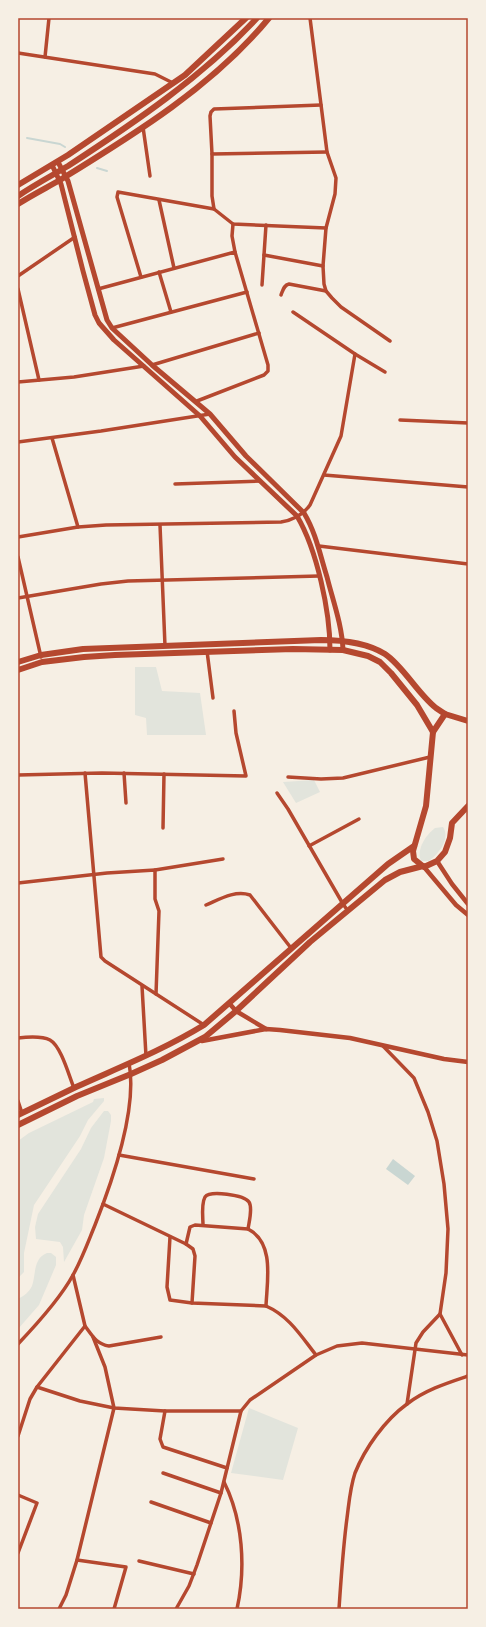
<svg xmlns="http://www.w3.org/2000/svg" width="486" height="1627" viewBox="0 0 486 1627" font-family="Commissioner,sans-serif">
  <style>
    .green { fill: #e2e4dc }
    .water { fill: #c9d6d2 }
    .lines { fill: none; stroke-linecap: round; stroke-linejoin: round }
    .stream { stroke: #c9d6d2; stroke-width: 2 }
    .minor { stroke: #b5482f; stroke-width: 3.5 }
    .tertiary { stroke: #b5482f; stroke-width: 4.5 }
    .secondary { stroke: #b5482f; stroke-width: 5 }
    .primary { stroke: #b5482f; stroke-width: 6 }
    .neatline { fill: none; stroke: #b5482f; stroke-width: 1.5 }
  </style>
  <rect width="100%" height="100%" fill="#f6efe4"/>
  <g class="green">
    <polygon points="135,667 156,667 162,691 200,693 206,735 147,735 146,718 135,715"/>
    <polygon points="314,780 320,792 296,803 283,782"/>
    <path d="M443,827C451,839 438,854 429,861H421C416,849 426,835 435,828Z"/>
    <polygon points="104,1098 104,1101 88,1120 80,1136 34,1205 24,1253 24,1272 18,1278 18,1141 29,1133 93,1102 94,1099"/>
    <polygon points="104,1111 108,1111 111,1115 111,1121 104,1158 84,1215 82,1230 64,1262 63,1247 60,1242 36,1239 35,1227 38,1214 81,1149 91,1128"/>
    <path d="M47,1253H51L56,1257V1265L39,1305L18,1329V1299C24,1296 29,1292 32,1286C36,1275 33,1258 47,1253Z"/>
    <polygon points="249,1408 298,1428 283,1480 231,1473"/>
  </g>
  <polygon class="water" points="393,1159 415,1176 408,1185 386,1169"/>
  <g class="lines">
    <g class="stream">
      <polyline points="27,138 60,144 65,147"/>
      <polyline points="97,168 107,171"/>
    </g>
    <g class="minor">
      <polyline points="310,18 327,152 336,178 335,194 326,228 323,266 324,284 326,291 332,298 341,307 390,341"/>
      <polyline points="18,53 155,74 173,83"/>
      <polyline points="45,57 49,18"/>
      <polyline points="321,105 214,109 211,112 210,116 212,154 327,152"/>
      <polyline points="143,127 150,176"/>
      <polyline points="212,154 212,196 214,209 233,224 326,228"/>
      <polyline points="159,200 174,268"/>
      <polyline points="233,224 232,236 235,252"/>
      <polyline points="264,255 323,266"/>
      <polyline points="159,272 171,312"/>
      <polyline points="18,276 75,237"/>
      <polyline points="141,277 117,197 118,192 214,209"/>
      <polyline points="262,285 266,225"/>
      <polyline points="18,289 39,380"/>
      <polyline points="98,289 235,252 268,365 268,371 264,375 197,401"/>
      <path d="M281,295C283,290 284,285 289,284L326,291"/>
      <polyline points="112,328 247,292"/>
      <polyline points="355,354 385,372"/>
      <polyline points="152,365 259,333"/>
      <polyline points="18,382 74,377 144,366"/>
      <polyline points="400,420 468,423"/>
      <polyline points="52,438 78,527"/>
      <polyline points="18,442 101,431 210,414"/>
      <polyline points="324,475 468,487"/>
      <polyline points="175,484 260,481"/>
      <polyline points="160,525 165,646"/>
      <path d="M18,537L78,527L106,525L281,522C293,520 303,515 310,505L341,436L355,354L293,312"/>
      <polyline points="319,546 468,564"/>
      <polyline points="18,557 41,657"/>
      <polyline points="18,598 101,584 128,581 319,576"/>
      <polyline points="207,651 213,698"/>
      <polyline points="85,773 101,957 105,961 204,1025"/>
      <polyline points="124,773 126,803"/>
      <polyline points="18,775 102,773 246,776 236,733 234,711"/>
      <polyline points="288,777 321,779 343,778 430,757"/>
      <polyline points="277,793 288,809 343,904 348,911"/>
      <polyline points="163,828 164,774"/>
      <polyline points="309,846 359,819"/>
      <polyline points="155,870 223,859"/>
      <polyline points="18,883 107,873 155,870 155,899 159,911 156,994"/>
      <path d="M206,905C220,899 235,890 250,895L291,948"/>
      <polyline points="142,986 146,1056"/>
      <path d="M18,1038C27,1037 42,1036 50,1040C61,1046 69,1076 74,1088"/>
      <polyline points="383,1046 414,1078 428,1112 437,1141 444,1184 448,1229 446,1273 440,1314 462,1355"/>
      <polyline points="18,1101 22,1113"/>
      <polyline points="119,1155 254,1179"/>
      <polyline points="103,1204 186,1244 193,1249 195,1256 192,1303"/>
      <path d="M203,1225C203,1218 201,1204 205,1197C210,1190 244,1195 249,1202C253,1208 249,1222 248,1229"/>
      <path d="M170,1237L167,1287L170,1300L192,1303L266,1306C289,1316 301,1336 316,1355"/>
      <path d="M186,1244L190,1227L195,1225L248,1229C275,1243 267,1281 266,1306"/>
      <polyline points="73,1275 85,1326 37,1387 80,1401 114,1408 165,1411 241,1411"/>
      <path d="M85,1326C92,1335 96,1344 109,1346L161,1337"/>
      <path d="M18,1344C37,1324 60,1299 73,1275C82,1259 88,1242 95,1225C112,1182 138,1110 129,1063"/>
      <polyline points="407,1404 416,1343 423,1332 440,1314"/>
      <polyline points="165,1411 160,1439 163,1447 227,1468"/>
      <polyline points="18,1436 30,1399 37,1387"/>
      <polyline points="163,1473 221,1493"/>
      <path d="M224,1482C243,1520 246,1568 237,1609"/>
      <polyline points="18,1495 37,1503 18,1553"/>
      <polyline points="151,1502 211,1523"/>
      <polyline points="77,1560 126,1567 114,1609"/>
      <polyline points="139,1561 194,1574"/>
      <polyline points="59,1609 66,1595 77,1560 114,1408 105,1367 93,1337"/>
      <polyline points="176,1609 189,1586 197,1565 221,1493 241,1411 250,1400 316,1355 337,1346 362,1343 468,1355"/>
      <path d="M339,1609C341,1579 343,1548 347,1518C349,1503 350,1488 355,1473C365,1448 385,1420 407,1404C425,1390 447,1383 468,1376"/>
    </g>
    <g class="tertiary">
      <polyline points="437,861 452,884 468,904"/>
      <polyline points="424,867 456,905 468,915"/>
      <polyline points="229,1003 236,1011 266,1029"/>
      <polyline points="202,1041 266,1029 280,1030 350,1038 444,1059 468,1062"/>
    </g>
    <g class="secondary">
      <path d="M58,162L68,181L107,320L112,328L152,365L210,414L246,456L304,513C316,533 320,555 327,577C333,601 342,625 343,650"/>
      <path d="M52,165L61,184L83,271L95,315L99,323L114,340L200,416L235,457L297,516C317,550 330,611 330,650"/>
    </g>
    <g class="primary">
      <polyline points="18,185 68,155 185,75 246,18"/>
      <path d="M18,196C34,185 51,176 68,166C134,123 202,77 257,18"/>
      <path d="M18,204C32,195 46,188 60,180C135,134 213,86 269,18"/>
      <path d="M18,662L41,655L83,649L321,640C341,640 367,643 385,654C403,666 418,694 436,708L445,714L468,721"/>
      <polyline points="18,670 42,662 84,657 115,655 293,649 343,650 368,656 380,662 391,673 417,705 433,732 426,806 413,851 414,859 424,867 437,861 445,852 450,838 452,823 468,806"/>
      <polyline points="433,732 445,714"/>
      <path d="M18,1115C37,1106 57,1096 76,1087C120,1067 163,1050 204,1025L388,864L414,846"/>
      <polyline points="18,1125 77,1096 131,1074 162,1060 205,1037 236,1011 310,942 385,880 400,872 423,866"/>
    </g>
  </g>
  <rect width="486" height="1627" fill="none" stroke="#f6efe4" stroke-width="38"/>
  <rect x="19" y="19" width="448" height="1589" class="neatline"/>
</svg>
